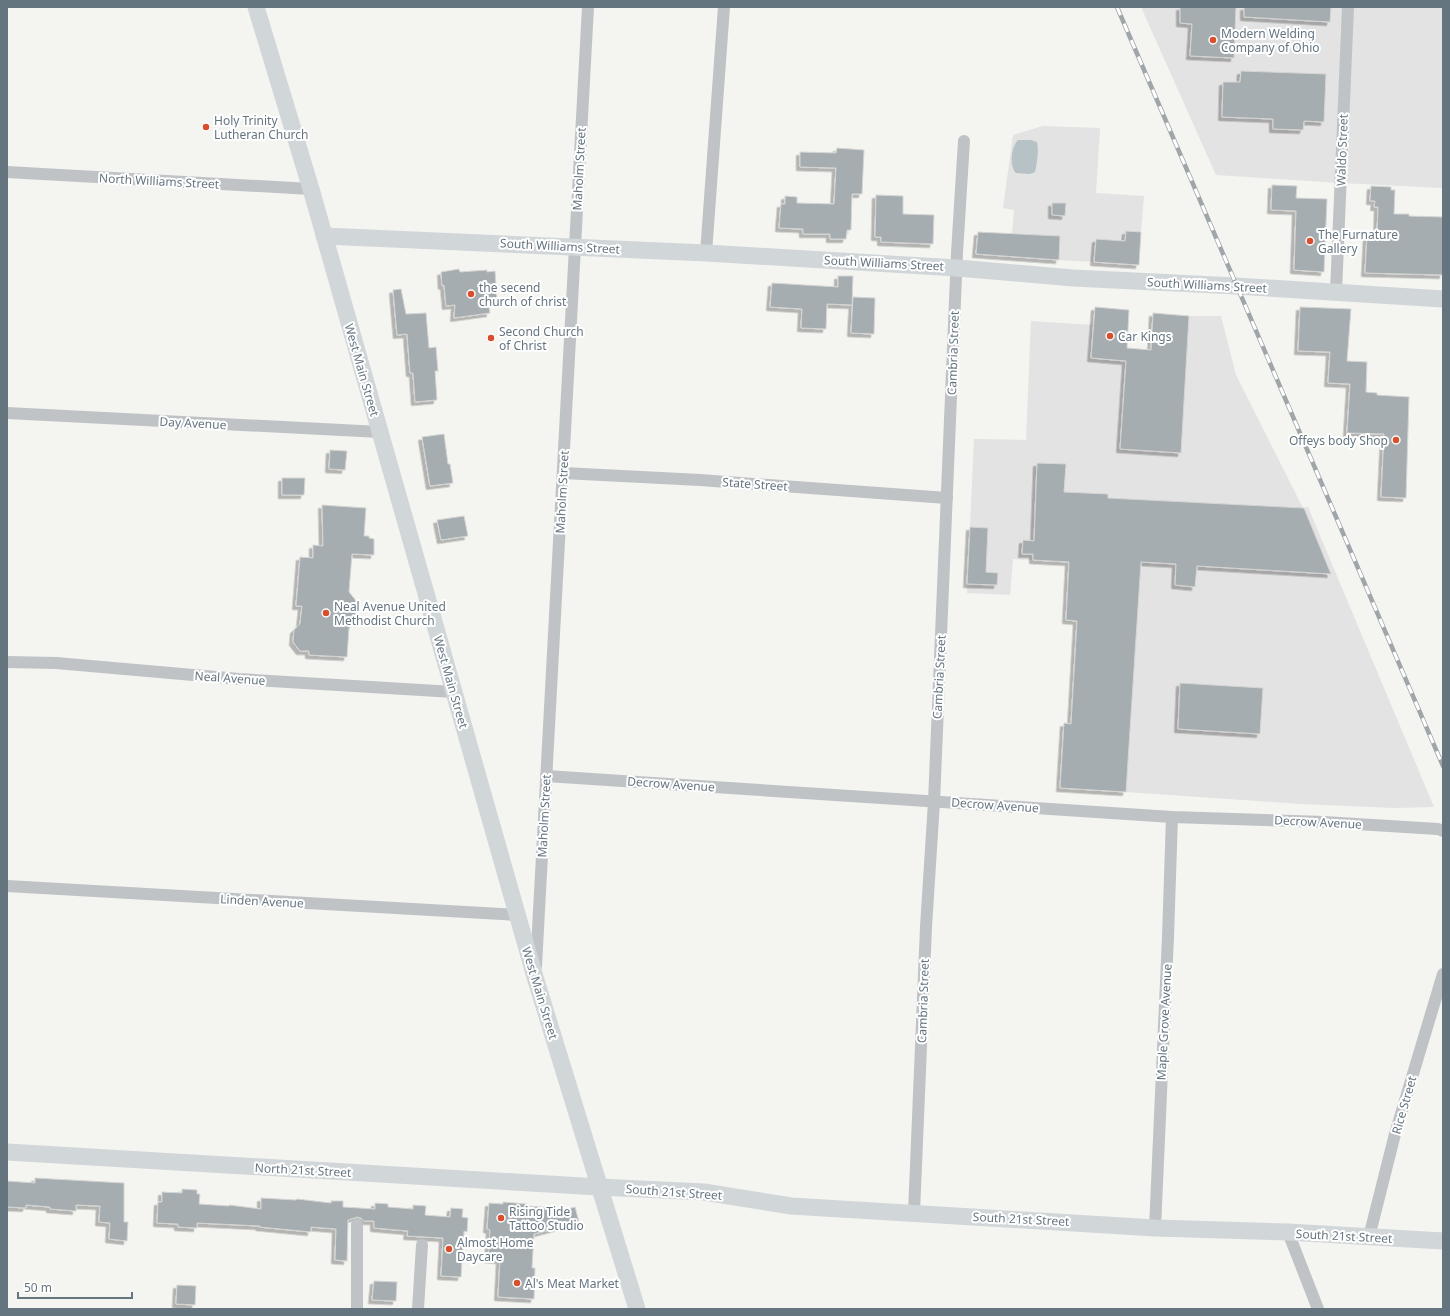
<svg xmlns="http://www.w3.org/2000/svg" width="1450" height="1316" viewBox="0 0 1450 1316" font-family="'Noto Sans',sans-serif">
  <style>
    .built { fill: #e2e3e2 }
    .water { fill: #b6c2c6 }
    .building { fill: #a5adb1; stroke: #d5d5d3; filter: url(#shadow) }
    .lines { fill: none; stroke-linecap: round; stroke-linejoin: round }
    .street { stroke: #bfc3c6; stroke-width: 12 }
    .secondary { stroke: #d1d6d9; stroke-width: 17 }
    .rail-casing { stroke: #9fa5a9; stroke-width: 4.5 }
    .rail { stroke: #fff; stroke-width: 3; stroke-dasharray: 9; stroke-linecap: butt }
    .poi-dot { fill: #d74f2e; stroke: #fff; stroke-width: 1.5 }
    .labels { text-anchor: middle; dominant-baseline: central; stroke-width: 4; stroke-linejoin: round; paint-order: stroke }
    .poi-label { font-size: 12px; fill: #657580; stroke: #fff; text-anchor: start }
    .street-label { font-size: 12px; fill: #657580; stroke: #fff }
  </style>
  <defs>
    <filter id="shadow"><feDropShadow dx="-3.5" dy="3.5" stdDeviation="0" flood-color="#0004"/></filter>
  </defs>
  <rect width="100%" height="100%" fill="#f4f4f1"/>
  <g class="built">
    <polygon points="1141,7 1443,7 1443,188 1341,183 1216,175"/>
    <polygon points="1043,126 1100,128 1096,193 1144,196 1141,232 1126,231 1125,241 1096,239 1094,262 1059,260 1060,236 1012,233 1014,210 1003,208 1013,135"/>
    <polygon points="1189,316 1221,316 1236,375 1303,508 1308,507 1434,807 1393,808 1301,804 1126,792 1141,562 1176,564 1175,585 1195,587 1197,566 1330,574 1108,498 1108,494 1064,492 1066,464 1038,463 1034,541 1023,540 1022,553 1033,554 1033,560 1013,559 1010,595 967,593 967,584 997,585 998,573 986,572 988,529 970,527 974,439 1026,440 1031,321 1093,325 1091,358 1126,361 1120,448 1180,453"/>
  </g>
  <path class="water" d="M1018,140H1031L1037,142C1039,152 1037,162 1035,172L1030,174L1016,173C1009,166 1011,147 1018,140Z"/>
  <g class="building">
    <polygon points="1180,7 1236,7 1234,58 1190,56 1192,24 1180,23"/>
    <polygon points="1244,7 1331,7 1330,22 1244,17"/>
    <polygon points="1241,71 1326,74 1324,122 1304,121 1303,130 1273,129 1273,119 1222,117 1223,82 1240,82"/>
    <polygon points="837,148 864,150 862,194 852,194 851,230 847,230 846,239 830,239 830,234 803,234 803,229 779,228 781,204 785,204 785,196 797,197 797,203 834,204 836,168 800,167 800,152 836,153"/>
    <polygon points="1272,185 1297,186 1296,198 1327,199 1324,272 1294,270 1296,211 1271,210"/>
    <polygon points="1371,186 1391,187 1391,190 1395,190 1394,214 1409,214 1409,216 1443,217 1443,275 1365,273 1367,236 1377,236 1378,207 1374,207 1375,201 1370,201"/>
    <polygon points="876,195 903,196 903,214 934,215 933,244 881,242 881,237 875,237"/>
    <polygon points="1052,203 1066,203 1065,216 1052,215"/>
    <polygon points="1126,231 1141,232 1139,265 1094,262 1096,239 1125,241"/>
    <polygon points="978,232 1060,236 1059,260 976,254"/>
    <polygon points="459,269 460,272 487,270 487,272 495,271 497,300 488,302 490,313 454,318 455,305 446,306 444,285 442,286 441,272"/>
    <polygon points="838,276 853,276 852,305 827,304 826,329 801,328 802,309 770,307 772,283 838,287"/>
    <polygon points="401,289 406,314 426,313 429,348 436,347 438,371 435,371 437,400 415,402 413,373 410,373 407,334 397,335 393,290"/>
    <polygon points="853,297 875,298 874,334 851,333"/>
    <polygon points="1095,307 1129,310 1127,348 1151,350 1153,313 1189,316 1181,453 1120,449 1126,361 1091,358"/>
    <polygon points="1300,307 1351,309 1347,361 1367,362 1366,392 1377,393 1377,395 1409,397 1406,498 1381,497 1384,434 1347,433 1350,384 1328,383 1330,352 1298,351"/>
    <polygon points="444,434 448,464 450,464 453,483 430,486 422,437"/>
    <polygon points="330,450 347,451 345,470 329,469"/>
    <polygon points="1037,463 1066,464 1064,492 1108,494 1108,498 1304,508 1331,574 1197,566 1195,587 1175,585 1176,564 1141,562 1126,792 1060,788 1064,723 1071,724 1077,621 1066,620 1069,562 1033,560 1033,554 1022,554 1023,540 1034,541"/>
    <polygon points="282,478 305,478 304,495 282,495"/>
    <polygon points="322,505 366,508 364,536 369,536 369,538 374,539 374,555 352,554 349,592 357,602 359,612 354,623 349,628 347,657 309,655 309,651 300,651 293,642 294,630 300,624 302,606 296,606 300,557 313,558 313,545 323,546"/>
    <polygon points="464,516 468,536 441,540 437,520"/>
    <polygon points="970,527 988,528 986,572 998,573 997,585 967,584"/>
    <polygon points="1180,683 1263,688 1260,734 1178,729"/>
    <polygon points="35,1178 124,1183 124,1222 128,1222 127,1241 109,1239 110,1223 99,1222 100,1206 76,1205 76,1211 50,1209 50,1207 26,1205 26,1208 7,1207 7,1181 35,1183"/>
    <polygon points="182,1189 197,1190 197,1194 200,1194 199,1204 229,1206 229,1205 261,1209 261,1198 296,1200 297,1199 331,1203 331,1201 343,1201 343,1207 375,1209 375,1203 388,1204 388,1207 413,1209 413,1205 426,1206 425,1215 450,1217 451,1208 463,1209 462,1217 468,1218 467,1232 464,1231 461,1277 441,1276 443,1238 407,1236 408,1231 374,1228 374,1221 364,1221 361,1218 357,1217 348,1220 347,1261 335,1260 336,1229 311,1227 311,1232 259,1227 260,1226 197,1223 197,1228 178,1227 178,1224 157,1223 158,1202 162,1202 162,1192 182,1193"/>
    <polygon points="503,1202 527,1204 527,1206 568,1209 575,1207 579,1222 534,1234 532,1268 535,1268 534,1299 498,1297 500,1260 488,1259 490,1230 487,1229 489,1203 503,1204"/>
    <polygon points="374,1281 397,1282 396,1301 372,1300"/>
    <polygon points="177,1285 196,1286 195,1305 176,1304"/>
  </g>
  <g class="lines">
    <g class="street">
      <polyline points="7,172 311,189"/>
      <polyline points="706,253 724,7"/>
      <polyline points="1336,292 1348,7"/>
      <polyline points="7,413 380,432"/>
      <polyline points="563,473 700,480 947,498"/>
      <polyline points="7,662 56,663 239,679 454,692"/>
      <polyline points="546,776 1172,817 1324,822 1438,829 1443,831"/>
      <polyline points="7,886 517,915"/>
      <polyline points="536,966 588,7"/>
      <polyline points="914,1213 926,927 934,802 957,253 964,141"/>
      <polyline points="1155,1228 1168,937 1172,817"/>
      <polyline points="1288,1232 1318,1309"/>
      <polyline points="1369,1237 1395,1134 1443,974"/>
      <polyline points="357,1309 357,1224"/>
      <polyline points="418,1309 422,1245"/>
    </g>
    <g class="secondary">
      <polyline points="256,7 311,189 535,977 637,1309"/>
      <polyline points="324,236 706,253 957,268 1073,278 1236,286 1443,299"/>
      <polyline points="7,1152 599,1187 704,1192 791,1206 1155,1228 1288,1232 1443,1241"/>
    </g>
    <defs>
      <polyline id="rail" points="1117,7 1443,766"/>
    </defs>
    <use href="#rail" class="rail-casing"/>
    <use href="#rail" class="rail"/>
  </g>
  <g class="poi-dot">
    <circle cx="1213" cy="40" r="4"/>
    <circle cx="206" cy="127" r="4"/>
    <circle cx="1310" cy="241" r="4"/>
    <circle cx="471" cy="294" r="4"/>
    <circle cx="1110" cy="336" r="4"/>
    <circle cx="491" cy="338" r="4"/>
    <circle cx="1396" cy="440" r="4"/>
    <circle cx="326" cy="613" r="4"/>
    <circle cx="501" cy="1218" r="4"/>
    <circle cx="449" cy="1249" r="4"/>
    <circle cx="517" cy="1283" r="4"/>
  </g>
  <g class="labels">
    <g class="poi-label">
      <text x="1221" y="33">Modern Welding<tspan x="1221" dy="14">Company of Ohio</tspan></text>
      <text x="214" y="120">Holy Trinity<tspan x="214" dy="14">Lutheran Church</tspan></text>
      <text x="1318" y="234">The Furnature<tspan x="1318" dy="14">Gallery</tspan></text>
      <text x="479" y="287">the secend<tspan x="479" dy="14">church of christ</tspan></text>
      <text x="499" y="331">Second Church<tspan x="499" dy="14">of Christ</tspan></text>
      <text x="1118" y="336">Car Kings</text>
      <text x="1388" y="440" text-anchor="end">Offeys body Shop</text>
      <text x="334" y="606">Neal Avenue United<tspan x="334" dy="14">Methodist Church</tspan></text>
      <text x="509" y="1211">Rising Tide<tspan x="509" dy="14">Tattoo Studio</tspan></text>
      <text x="457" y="1242">Almost Home<tspan x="457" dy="14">Daycare</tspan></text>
      <text x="525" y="1283">Al's Meat Market</text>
    </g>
    <g class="street-label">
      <text transform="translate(1342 150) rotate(-88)">Waldo Street</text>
      <text transform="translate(579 169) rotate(-87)">Maholm Street</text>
      <text transform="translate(159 181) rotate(3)">North Williams Street</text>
      <text transform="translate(560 246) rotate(3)">South Williams Street</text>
      <text transform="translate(884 263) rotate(3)">South Williams Street</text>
      <text transform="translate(1207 285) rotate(3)">South Williams Street</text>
      <text transform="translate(953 353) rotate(-88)">Cambria Street</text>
      <text transform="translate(362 370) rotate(74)">West Main Street</text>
      <text transform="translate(193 423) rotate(3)">Day Avenue</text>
      <text transform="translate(755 484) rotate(4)">State Street</text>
      <text transform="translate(562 492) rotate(-87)">Maholm Street</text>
      <text transform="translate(939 677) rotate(-87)">Cambria Street</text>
      <text transform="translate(230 678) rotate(4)">Neal Avenue</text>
      <text transform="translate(451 682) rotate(74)">West Main Street</text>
      <text transform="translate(671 784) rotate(4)">Decrow Avenue</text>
      <text transform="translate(995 805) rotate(4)">Decrow Avenue</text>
      <text transform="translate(544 816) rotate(-87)">Maholm Street</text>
      <text transform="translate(1318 822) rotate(3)">Decrow Avenue</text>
      <text transform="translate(262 901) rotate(3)">Linden Avenue</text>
      <text transform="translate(540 993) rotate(73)">West Main Street</text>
      <text transform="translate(923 1001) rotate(-88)">Cambria Street</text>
      <text transform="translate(1164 1022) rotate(-87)">Maple Grove Avenue</text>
      <text transform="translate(1404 1105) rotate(-74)">Rice Street</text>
      <text transform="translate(303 1170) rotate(3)">North 21st Street</text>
      <text transform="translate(674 1192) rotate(4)">South 21st Street</text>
      <text transform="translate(1021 1219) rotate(3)">South 21st Street</text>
      <text transform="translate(1344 1236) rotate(3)">South 21st Street</text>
    </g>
  </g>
  <rect width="1450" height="1316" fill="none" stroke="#657580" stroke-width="16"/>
  <path d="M18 1292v6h114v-6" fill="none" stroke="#657580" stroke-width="2"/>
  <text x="24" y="1292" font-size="12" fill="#657580" stroke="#ffffff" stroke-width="3" paint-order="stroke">50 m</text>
</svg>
